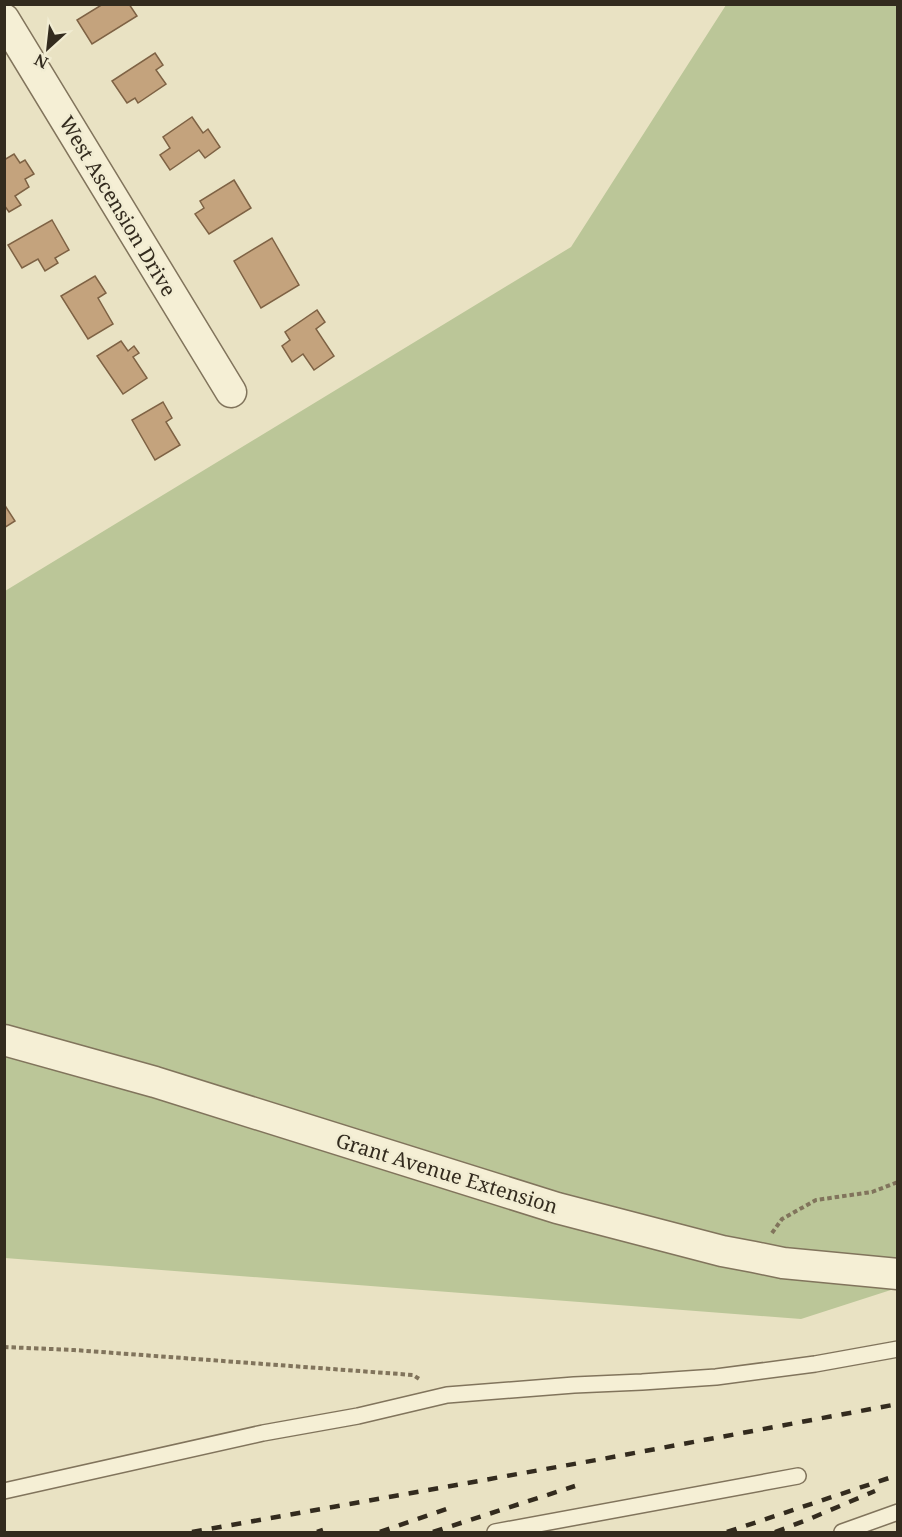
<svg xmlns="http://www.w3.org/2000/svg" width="902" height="1537" viewBox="0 0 902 1537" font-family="'Noto Serif',serif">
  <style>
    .green { fill: #bbc698 }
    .building { fill: #c4a37d; stroke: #7e6244; stroke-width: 1.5 }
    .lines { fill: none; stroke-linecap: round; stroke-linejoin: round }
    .lane-casing { stroke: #81745c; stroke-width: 18 }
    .street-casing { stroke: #81745c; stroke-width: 33 }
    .path { stroke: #81745c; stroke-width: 4; stroke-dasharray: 4.5 3; stroke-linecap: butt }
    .lane { stroke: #f5efd5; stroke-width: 15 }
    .street { stroke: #f5efd5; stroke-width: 30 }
    .rail { stroke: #332b1e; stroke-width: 4.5; stroke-dasharray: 10 10; stroke-linecap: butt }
    .labels { text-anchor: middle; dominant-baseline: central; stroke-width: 5; stroke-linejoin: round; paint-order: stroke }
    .street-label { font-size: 20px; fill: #332b1e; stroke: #f1ecd2 }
  </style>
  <rect width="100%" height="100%" fill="#e9e2c3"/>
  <polygon class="green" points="726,5 897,5 897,1288 801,1319 5,1258 5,591 571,247"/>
  <g class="building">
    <polygon points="103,4 129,4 137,16 92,44 77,20"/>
    <polygon points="155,53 163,65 156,70 166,84 138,103 135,98 127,103 112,81"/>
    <polygon points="192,117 203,133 208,129 220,147 205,158 199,150 170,170 160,155 170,148 163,137"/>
    <polygon points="14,154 20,163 25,160 34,174 25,179 29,187 15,196 21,205 9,212 4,205 4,160"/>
    <polygon points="234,180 251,208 209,234 195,214 204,208 200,201"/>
    <polygon points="52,220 69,250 55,258 58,263 45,271 38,259 22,268 8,245"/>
    <polygon points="272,238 299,285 261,308 234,261"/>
    <polygon points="95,276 106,293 98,298 113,324 88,339 61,296"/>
    <polygon points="317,310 325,322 316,329 334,356 314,370 303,354 292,362 282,346 290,340 285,332"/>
    <polygon points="121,341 128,351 134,346 139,353 133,357 147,378 123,394 97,356"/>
    <polygon points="163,402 172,418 166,422 180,445 155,460 132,420"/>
    <polygon points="4,504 15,521 4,528"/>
  </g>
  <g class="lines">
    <defs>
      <g id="lane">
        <polyline points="4,1491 263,1433 358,1416 447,1395 574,1385 642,1382 716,1377 815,1364 898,1349"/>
        <polyline points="495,1532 798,1476"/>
        <polyline points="842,1532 898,1512"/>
      </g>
      <g id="street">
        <polyline points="4,19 231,392"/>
        <polyline points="4,1040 155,1082 557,1208 722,1251 754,1257 783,1263 898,1274"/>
      </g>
    </defs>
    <use href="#lane" class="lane-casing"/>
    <use href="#street" class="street-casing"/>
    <g class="path">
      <polyline points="772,1233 782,1219 816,1200 872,1192 898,1182"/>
      <polyline points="4,1347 74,1350 413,1375 421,1380"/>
    </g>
    <use href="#lane" class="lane"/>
    <use href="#street" class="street"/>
    <g class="rail">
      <polyline points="192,1532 602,1459 898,1404"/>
      <polyline points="317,1532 323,1530"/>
      <polyline points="380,1532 452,1507"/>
      <polyline points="433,1532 575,1486"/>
      <polyline points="727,1532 898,1475"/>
      <polyline points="775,1532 807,1520 875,1491"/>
    </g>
  </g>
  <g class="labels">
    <g class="street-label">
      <text transform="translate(118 206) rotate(59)">West Ascension Drive</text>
      <text transform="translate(447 1173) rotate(17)">Grant Avenue Extension</text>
    </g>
  </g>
  <rect width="902" height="1537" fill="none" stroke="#332b1e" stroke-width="12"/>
  <g transform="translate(48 48) rotate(207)" stroke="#f1ecd2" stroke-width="4.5" paint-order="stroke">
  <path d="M0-4.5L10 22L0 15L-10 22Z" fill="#332b1e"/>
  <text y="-9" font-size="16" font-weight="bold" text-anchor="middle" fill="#332b1e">N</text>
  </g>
</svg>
